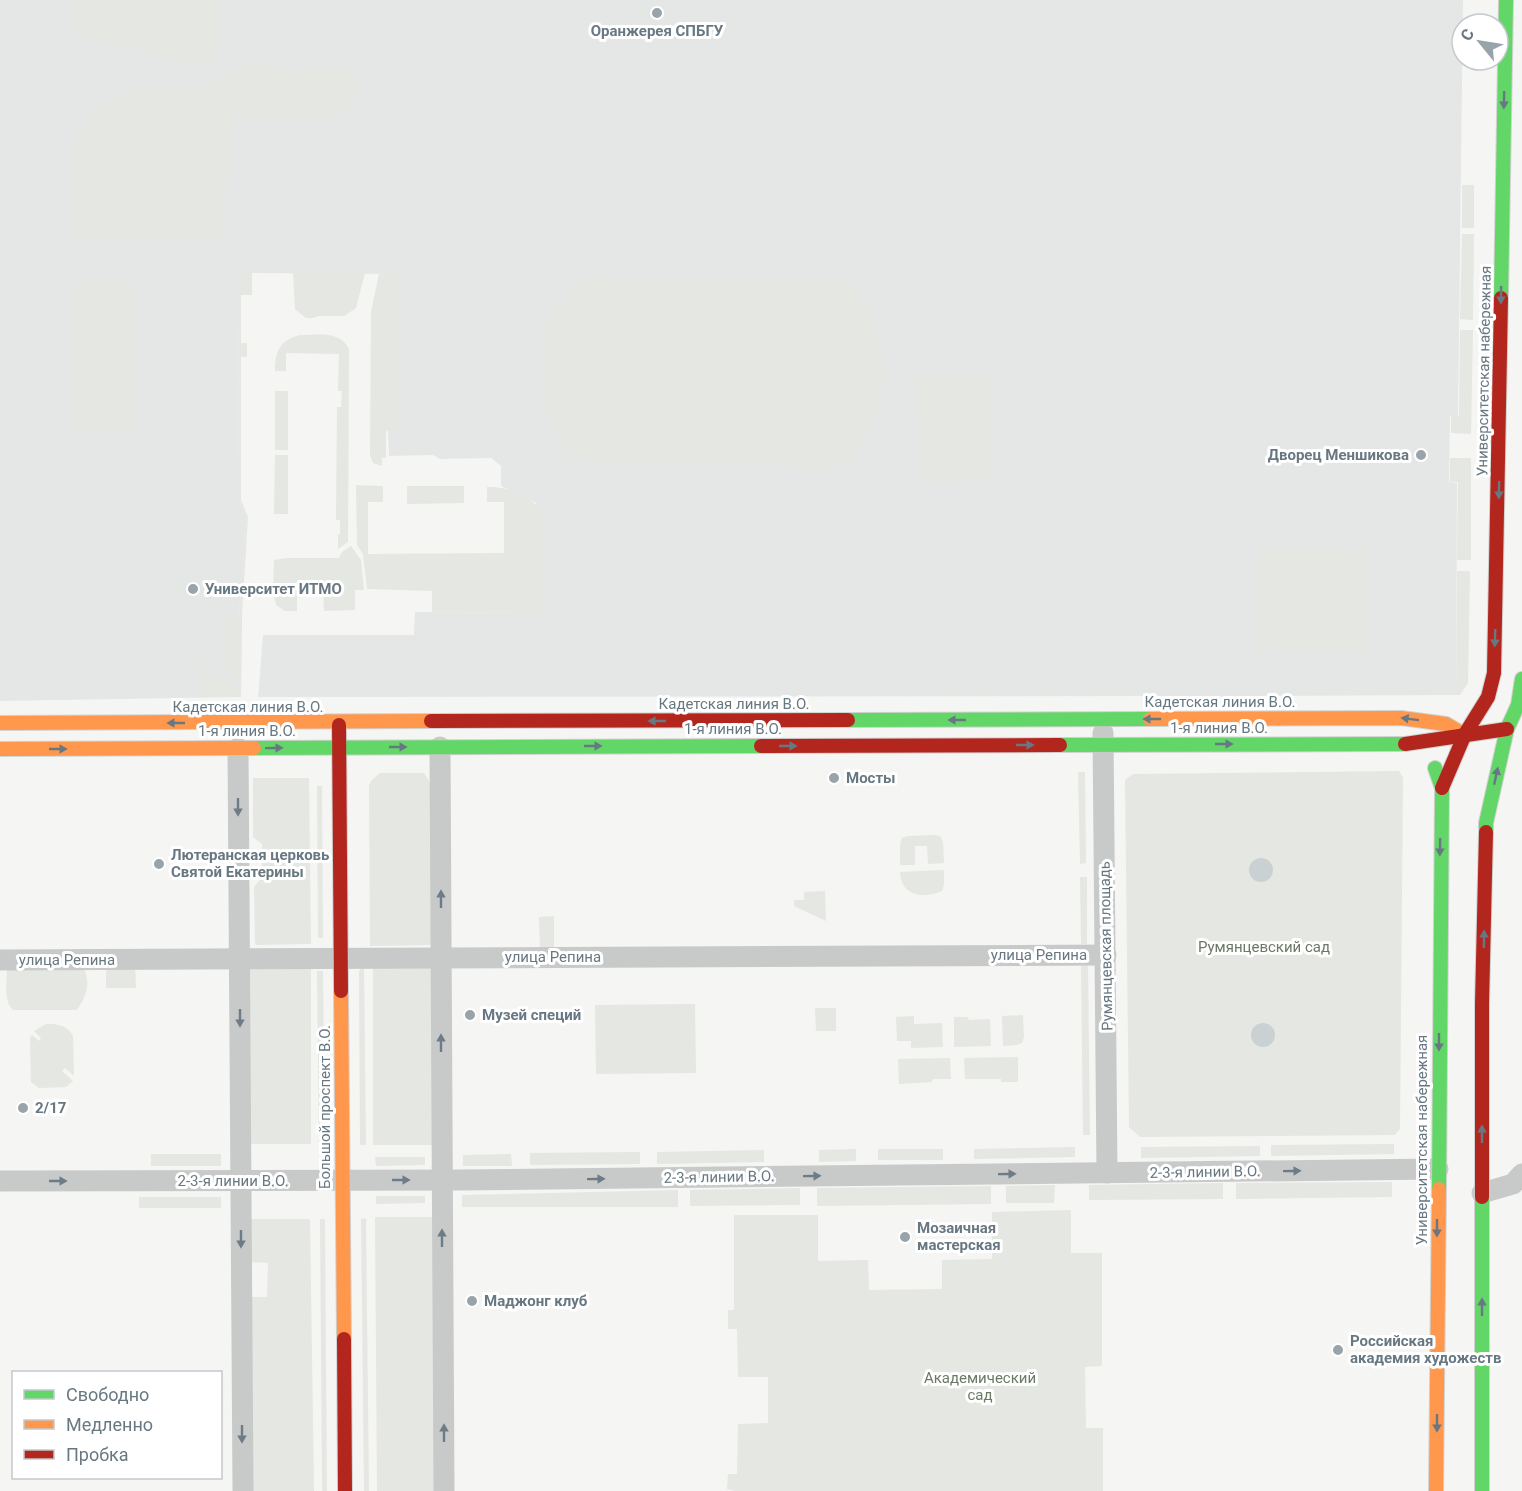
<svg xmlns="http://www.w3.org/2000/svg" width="1522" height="1491" viewBox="0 0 1522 1491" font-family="Roboto,sans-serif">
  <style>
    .built { fill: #e5e7e7 }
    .green { fill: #e4e7e2 }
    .water { fill: #c9d1d3 }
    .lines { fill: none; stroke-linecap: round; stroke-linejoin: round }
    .fast-casing { stroke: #d1d2d2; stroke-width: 16 }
    .slow-casing { stroke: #d1d2d2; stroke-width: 16 }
    .jam-casing { stroke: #d1d2d2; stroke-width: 16 }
    .street { stroke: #c8caca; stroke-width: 21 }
    .fast { stroke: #63d668; stroke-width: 14 }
    .slow { stroke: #ff974d; stroke-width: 14 }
    .jam { stroke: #b3261e; stroke-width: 14 }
    .oneway { fill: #687882 }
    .oneway2 { fill: #6d7c86 }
    .poi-dot { fill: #99a4aa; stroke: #fff; stroke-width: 2 }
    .labels { text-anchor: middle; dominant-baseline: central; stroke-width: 6; stroke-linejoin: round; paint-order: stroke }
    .poi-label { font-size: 15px; font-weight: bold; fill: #687882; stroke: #fff; text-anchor: start }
    .street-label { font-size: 15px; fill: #687882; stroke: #fff }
    .park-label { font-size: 15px; fill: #6b7966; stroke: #fff }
  </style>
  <rect width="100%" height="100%" fill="#f5f5f4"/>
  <polygon class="built" points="0,0 1463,0 1458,416 1450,416 1449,482 1457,483 1456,695 1247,696 1247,701 1222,701 1221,696 258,697 263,635 414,635 415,612 544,613 536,503 501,486 501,466 491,458 440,459 433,455 389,456 388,431 401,431 398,418 398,285 402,283 401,274 238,273 239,500 247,518 239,614 242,615 241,697 0,701"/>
  <g class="green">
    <polygon points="75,0 221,0 219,48 201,67 171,60 145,48 108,44 75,37"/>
    <path d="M248,60L291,69L317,70L318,65L355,71L356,106L331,120L234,118C231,158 224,197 221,237L76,238L75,134L94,110L129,90L172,88L197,91Z"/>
    <rect x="1462" y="185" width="12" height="43"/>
    <polygon points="1462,234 1474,234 1473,320 1460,319"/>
    <polygon points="238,273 252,273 252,295 241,295 241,343 247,343 247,357 241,357 241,500 248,517 242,615 241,683 221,662 222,614 239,614 247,518 239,500"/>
    <polygon points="293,273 365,273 356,308 344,316 319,316 313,318 306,318 295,309"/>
    <polygon points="379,274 402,274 402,283 398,285 398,418 401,420 402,431 386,431 386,458 382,458 382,466 373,463 370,455 371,312"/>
    <path d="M584,276L849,284C856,292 864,301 869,310C887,342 888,391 874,424C866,442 853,455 839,468L576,460C569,451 561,443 556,434C538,402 535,353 549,320C557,302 571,289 584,276Z"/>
    <polygon points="133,283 133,432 75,432 76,284"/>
    <polygon points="1460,330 1473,330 1471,434 1451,433 1451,416 1459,416"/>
    <path d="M300,335C318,335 340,330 349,349L348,542L338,549V535L340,534V520H336L337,407H341L342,391H338L339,354L286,353V371H275C275,351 280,340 300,335Z"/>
    <polygon points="989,374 990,482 918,483 916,375"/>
    <rect x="275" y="391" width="13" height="59"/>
    <polygon points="275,455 288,455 288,514 274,514"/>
    <polygon points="1450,458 1471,458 1471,560 1457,560 1458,482 1450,482"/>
    <path d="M356,485L383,486V502H368V554L504,553V502H487V487C508,486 532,496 544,514V613L432,612V591L367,589L363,554L357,545Z"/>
    <polygon points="407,486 464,486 464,503 407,504"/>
    <polygon points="351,546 361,560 364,590 355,590 355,610 324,611 323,587 297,587 297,611 285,611 276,605 273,591 274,560 287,558 339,558 342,552"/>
    <polygon points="1259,547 1367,549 1365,652 1257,650"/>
    <polygon points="1457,571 1470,571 1468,683 1460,695 1456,695"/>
    <polygon points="197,663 200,663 220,680 229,680 241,690 241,697 197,697"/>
    <polygon points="1399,771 1403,778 1400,1129 1395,1135 1140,1137 1129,1127 1125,780 1133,774"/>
    <polygon points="1078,772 1085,772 1086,863 1080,864"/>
    <polygon points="380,773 424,773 431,784 433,945 370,946 369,785 372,780"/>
    <polygon points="253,778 309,778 311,944 256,945 255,942 254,887 262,877 262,844 253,837"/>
    <polygon points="317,786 322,786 323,938 318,938"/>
    <polygon points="936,835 941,837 943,842 944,863 928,864 927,846 915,846 915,865 900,865 900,844 902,838 908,836"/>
    <path d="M944,870V884L942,891C923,899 901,896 900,872Z"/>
    <polygon points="1080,877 1087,877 1087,944 1081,944"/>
    <polygon points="825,891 826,921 794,906 794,900 804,900 804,892"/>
    <polygon points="554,916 554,948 540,948 539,917"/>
    <polygon points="311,964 311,1144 249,1144 247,965"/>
    <polygon points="436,964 436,1145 373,1145 373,965"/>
    <polygon points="1088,965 1090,1135 1083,1135 1081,966"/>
    <polygon points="106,966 135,966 136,988 106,988"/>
    <polygon points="364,966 366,1145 360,1145 359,972 361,967"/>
    <path d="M7,967L84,969C91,984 86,997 77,1010H13C3,1001 7,980 7,967Z"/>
    <polygon points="317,971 323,971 325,1145 319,1145"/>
    <polygon points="695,1004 696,1073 596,1074 595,1005"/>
    <polygon points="815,1008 836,1008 836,1031 816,1031"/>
    <polygon points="1023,1015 1024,1037 1022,1043 1017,1045 1003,1046 1002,1016"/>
    <polygon points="914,1016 914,1024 942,1023 943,1047 911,1048 911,1041 897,1041 896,1017"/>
    <polygon points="954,1017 968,1017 969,1020 990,1019 991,1046 954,1047"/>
    <path d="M46,1024C58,1024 67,1025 73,1036L74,1076L65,1068L62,1071L73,1081L66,1087L39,1088L31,1082L30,1038L32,1035L39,1041L41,1038L34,1031Z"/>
    <polygon points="1018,1057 1018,1082 1001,1082 1001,1079 965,1079 964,1058"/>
    <polygon points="950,1058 951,1079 933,1079 932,1082 899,1084 898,1059"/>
    <polygon points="1394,1144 1394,1154 1271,1156 1271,1145"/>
    <polygon points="1260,1146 1260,1156 1141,1158 1141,1147"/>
    <polygon points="1075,1147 1075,1157 974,1159 974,1149"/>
    <polygon points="856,1149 856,1161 819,1162 819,1150"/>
    <rect x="878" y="1149" width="65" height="11"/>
    <polygon points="764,1150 764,1162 657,1164 657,1152"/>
    <polygon points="640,1152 640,1164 530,1165 530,1153"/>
    <rect x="151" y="1154" width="70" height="12"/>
    <polygon points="511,1154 512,1166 463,1166 463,1155"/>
    <polygon points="375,1157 425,1157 425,1165 376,1166"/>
    <polygon points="1392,1182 1392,1197 1236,1199 1236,1183"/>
    <polygon points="1223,1183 1223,1199 1089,1200 1089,1185"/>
    <polygon points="1055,1185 1054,1203 1006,1203 1006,1186"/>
    <polygon points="991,1186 991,1204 817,1206 817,1188"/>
    <polygon points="800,1188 800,1205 690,1206 690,1190"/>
    <polygon points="678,1190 678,1207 462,1207 462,1195"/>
    <polygon points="376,1196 425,1196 425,1203 376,1204"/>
    <rect x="139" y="1197" width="82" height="11"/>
    <polygon points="1071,1210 1071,1253 1102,1253 1102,1366 1085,1367 1086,1428 1103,1428 1103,1491 735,1491 727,1489 728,1474 737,1474 738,1424 768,1423 768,1377 738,1377 737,1329 728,1329 728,1310 734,1310 734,1215 818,1215 818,1261 868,1260 869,1290 942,1289 942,1260 992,1259 992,1212"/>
    <polygon points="375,1217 438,1217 438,1491 377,1491"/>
    <polygon points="366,1218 369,1491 364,1491 361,1219"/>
    <polygon points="248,1219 310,1219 314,1491 250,1491 249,1297 267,1297 268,1263 249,1262"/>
    <polygon points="320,1219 325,1219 327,1491 322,1491"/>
  </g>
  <g class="water">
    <circle cx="1261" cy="870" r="12"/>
    <circle cx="1263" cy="1035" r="12"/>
  </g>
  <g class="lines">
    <defs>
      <g id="fast">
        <polyline points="1501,298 1506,0"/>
        <polyline points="848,720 1150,719"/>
        <polyline points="1060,745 1405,744"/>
        <polyline points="254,748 761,746"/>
        <polyline points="1435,768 1442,788 1439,1189"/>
        <polyline points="1486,832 1486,823 1507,729 1518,705 1522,679"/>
        <polyline points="1482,1197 1482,1491"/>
      </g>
      <g id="slow">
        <polyline points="1150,719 1401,718 1446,724 1458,731"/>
        <polyline points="0,723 431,721"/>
        <polyline points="0,749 254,748"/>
        <polyline points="341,991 344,1339"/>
        <polyline points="1436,1491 1439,1189"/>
      </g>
      <g id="jam">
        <polyline points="431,721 848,720"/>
        <polyline points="339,725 341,991"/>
        <polyline points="1405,744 1507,729"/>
        <polyline points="761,746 1060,745"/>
        <polyline points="1442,788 1465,734 1488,697 1494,673 1501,298"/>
        <polyline points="1482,1197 1482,1004 1486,832"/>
        <polyline points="344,1339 345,1491"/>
      </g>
    </defs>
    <use href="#fast" class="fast-casing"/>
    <use href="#slow" class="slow-casing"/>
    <use href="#jam" class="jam-casing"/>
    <g class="street">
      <polyline points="1103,733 1107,1173"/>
      <polyline points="440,747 444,1491"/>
      <polyline points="238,748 243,1491"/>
      <polyline points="0,960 1106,955"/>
      <polyline points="0,1181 458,1180 1438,1169"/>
      <polyline points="1482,1193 1513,1184 1522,1174"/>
    </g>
    <use href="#fast" class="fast"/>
    <use href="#slow" class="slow"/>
    <use href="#jam" class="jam"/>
  </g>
  <defs><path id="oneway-solid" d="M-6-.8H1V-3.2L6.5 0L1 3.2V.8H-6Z" transform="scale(1.5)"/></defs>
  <g class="oneway">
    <use href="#oneway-solid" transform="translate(1504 100) rotate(91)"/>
    <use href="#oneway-solid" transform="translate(1501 295) rotate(91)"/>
    <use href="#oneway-solid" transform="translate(1499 490) rotate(91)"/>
    <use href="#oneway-solid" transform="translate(1495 638) rotate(92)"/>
    <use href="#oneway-solid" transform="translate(1152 719) rotate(180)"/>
    <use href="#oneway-solid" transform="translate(1410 719) rotate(-173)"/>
    <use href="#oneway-solid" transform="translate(957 720) rotate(180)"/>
    <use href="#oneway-solid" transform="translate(657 721) rotate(180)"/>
    <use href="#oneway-solid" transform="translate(176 723) rotate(-180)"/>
    <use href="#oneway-solid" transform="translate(1224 744)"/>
    <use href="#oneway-solid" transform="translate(1025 745)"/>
    <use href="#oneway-solid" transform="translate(593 746)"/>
    <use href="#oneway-solid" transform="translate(788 746)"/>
    <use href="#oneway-solid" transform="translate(398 747)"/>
    <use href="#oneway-solid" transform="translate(274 748) rotate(-1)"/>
    <use href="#oneway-solid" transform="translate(58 749)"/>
    <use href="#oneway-solid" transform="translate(1496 776) rotate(-78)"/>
    <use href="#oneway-solid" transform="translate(1440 847) rotate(91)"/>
    <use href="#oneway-solid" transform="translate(1484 939) rotate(-89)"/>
    <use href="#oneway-solid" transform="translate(1439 1042) rotate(90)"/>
    <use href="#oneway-solid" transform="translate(1482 1134) rotate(-90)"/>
    <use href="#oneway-solid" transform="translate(1437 1228) rotate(90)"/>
    <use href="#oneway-solid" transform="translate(1482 1307) rotate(-90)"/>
    <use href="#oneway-solid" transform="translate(1437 1423) rotate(90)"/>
  </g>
  <g class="oneway2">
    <use href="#oneway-solid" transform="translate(238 807) rotate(90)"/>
    <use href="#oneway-solid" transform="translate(441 899) rotate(-90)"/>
    <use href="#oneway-solid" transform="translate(240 1018) rotate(90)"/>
    <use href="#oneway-solid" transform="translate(441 1043) rotate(-90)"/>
    <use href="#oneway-solid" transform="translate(1292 1171) rotate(-1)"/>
    <use href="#oneway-solid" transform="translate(1007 1174) rotate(-1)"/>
    <use href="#oneway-solid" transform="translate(812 1176) rotate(-1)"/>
    <use href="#oneway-solid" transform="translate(596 1179) rotate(-1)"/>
    <use href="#oneway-solid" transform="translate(401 1180)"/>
    <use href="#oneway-solid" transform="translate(58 1181)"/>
    <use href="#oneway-solid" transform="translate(442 1238) rotate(-90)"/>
    <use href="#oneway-solid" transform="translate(241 1239) rotate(90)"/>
    <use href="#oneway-solid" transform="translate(444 1433) rotate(-90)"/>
    <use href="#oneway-solid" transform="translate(242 1434) rotate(90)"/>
  </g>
  <g class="poi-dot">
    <circle cx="657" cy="13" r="6"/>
    <circle cx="1421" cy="455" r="6"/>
    <circle cx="193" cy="589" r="6"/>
    <circle cx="834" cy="778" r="6"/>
    <circle cx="159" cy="864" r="6"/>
    <circle cx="470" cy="1015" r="6"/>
    <circle cx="23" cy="1108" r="6"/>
    <circle cx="905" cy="1237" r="6"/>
    <circle cx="472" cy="1301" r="6"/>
    <circle cx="1338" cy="1350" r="6"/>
  </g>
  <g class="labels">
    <g class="poi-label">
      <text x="657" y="31" text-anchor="middle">Оранжерея СПБГУ</text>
      <text x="1409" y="455" text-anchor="end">Дворец Меншикова</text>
      <text x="205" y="589">Университет ИТМО</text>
      <text x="846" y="778">Мосты</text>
      <text x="171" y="855">Лютеранская церковь<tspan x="171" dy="17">Святой Екатерины</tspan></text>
      <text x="482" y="1015">Музей специй</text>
      <text x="35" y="1108">2/17</text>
      <text x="917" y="1228">Мозаичная<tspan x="917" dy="17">мастерская</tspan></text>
      <text x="484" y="1301">Маджонг клуб</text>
      <text x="1350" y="1341">Российская<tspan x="1350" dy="17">академия художеств</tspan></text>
    </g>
    <g class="street-label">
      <text transform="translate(1484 371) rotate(-89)">Университетская набережная</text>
      <text x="1220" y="702">Кадетская линия В.О.</text>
      <text x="734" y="704">Кадетская линия В.О.</text>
      <text x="248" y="707">Кадетская линия В.О.</text>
      <text x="1219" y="728">1-я линия В.О.</text>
      <text x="733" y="729">1-я линия В.О.</text>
      <text x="247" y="731">1-я линия В.О.</text>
      <text transform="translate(1106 946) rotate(-91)">Румянцевская площадь</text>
      <text x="1039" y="955">улица Репина</text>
      <text x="553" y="957">улица Репина</text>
      <text x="67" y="960">улица Репина</text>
      <text transform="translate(325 1107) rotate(-90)">Большой проспект В.О.</text>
      <text transform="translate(1422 1140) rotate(-90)">Университетская набережная</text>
      <text transform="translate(1205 1172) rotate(-1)">2-3-я линии В.О.</text>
      <text transform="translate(719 1177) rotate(-1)">2-3-я линии В.О.</text>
      <text x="233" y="1181">2-3-я линии В.О.</text>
    </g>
    <g class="park-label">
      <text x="1264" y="947">Румянцевский сад</text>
      <text x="980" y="1378">Академический<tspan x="980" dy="17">сад</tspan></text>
    </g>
  </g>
  <rect x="12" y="1371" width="210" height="108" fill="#ffffff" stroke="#c3c9cd" stroke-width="1.5"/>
  <rect x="24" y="1390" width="30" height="9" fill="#63d668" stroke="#c3c9cd" stroke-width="1.5"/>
  <text x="66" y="1401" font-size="18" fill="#687882">Свободно</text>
  <rect x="24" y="1420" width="30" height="9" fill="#ff974d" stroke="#c3c9cd" stroke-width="1.5"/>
  <text x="66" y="1431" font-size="18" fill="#687882">Медленно</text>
  <rect x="24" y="1450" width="30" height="9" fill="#b3261e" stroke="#c3c9cd" stroke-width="1.5"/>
  <text x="66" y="1461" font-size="18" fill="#687882">Пробка</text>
  <g transform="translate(1480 42) rotate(300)"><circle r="28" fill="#ffffff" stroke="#c3c9cd" stroke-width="1.5"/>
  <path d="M0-4.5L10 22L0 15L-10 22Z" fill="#99a4aa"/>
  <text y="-9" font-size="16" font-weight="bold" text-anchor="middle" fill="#687882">С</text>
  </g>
</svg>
